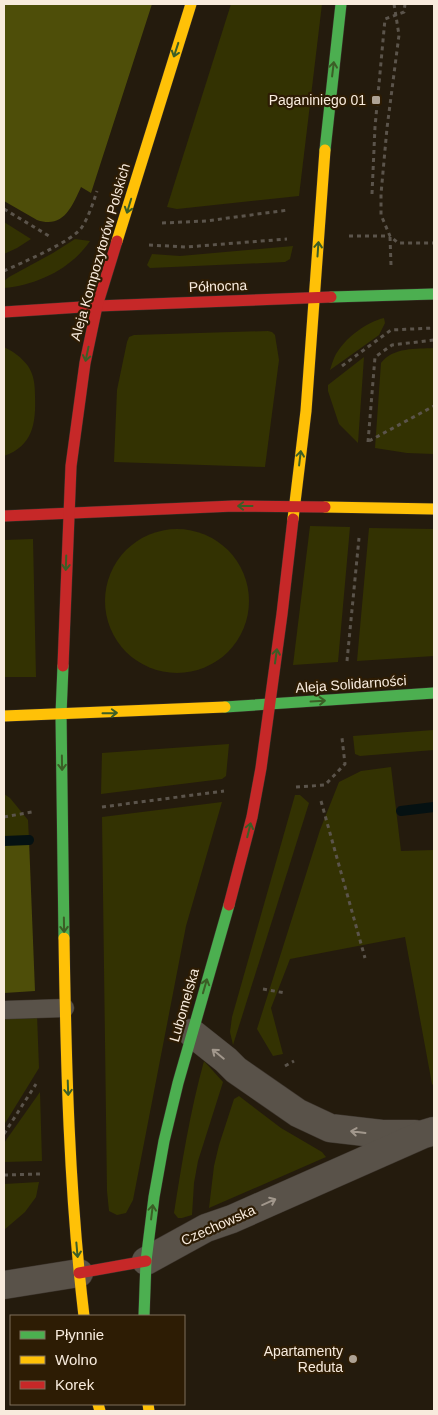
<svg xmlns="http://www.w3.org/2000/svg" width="438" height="1415" viewBox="0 0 438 1415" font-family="Helvetica,sans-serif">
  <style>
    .green { fill: #333202 }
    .forest { fill: #4e4e09 }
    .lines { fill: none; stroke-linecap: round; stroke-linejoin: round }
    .stream { stroke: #051112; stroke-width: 10 }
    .lane-casing { stroke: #3c342c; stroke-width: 19 }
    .street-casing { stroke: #3c342c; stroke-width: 29 }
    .fast-casing { stroke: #3c342c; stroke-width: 12 }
    .slow-casing { stroke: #3c342c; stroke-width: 12 }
    .jam-casing { stroke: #3c342c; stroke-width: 12 }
    .path { stroke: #5b544b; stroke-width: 3; stroke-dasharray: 4 4; stroke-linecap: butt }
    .lane { stroke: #595249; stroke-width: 18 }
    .street { stroke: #595249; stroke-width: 28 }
    .fast { stroke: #4caf50; stroke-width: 11 }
    .slow { stroke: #ffc107; stroke-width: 11 }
    .jam { stroke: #c62828; stroke-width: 11 }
    .oneway { stroke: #3b5e26 }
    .oneway2 { stroke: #a1978c }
    .poi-dot { fill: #aea294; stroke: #2d1c04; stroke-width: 2 }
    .labels { text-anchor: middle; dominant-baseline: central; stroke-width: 4.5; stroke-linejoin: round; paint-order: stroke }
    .poi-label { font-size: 14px; fill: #f8ebdd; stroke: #2d1c04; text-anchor: end }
    .street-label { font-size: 14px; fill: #f8ebdd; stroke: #2d1c04 }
  </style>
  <rect width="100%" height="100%" fill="#241b0d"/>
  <g class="green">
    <polygon points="231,4 322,4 299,196 177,209 167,207"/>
    <polygon points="4,222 31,239 17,248 4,254"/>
    <path d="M75,239L90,241C71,269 37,285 4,288V281L9,277L53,253Z"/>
    <polygon points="293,246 290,259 285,262 150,268 147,265 152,254 180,256"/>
    <path d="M384,318L385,323L379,335L330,370C332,364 334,356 338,351C348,336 367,322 384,318Z"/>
    <polygon points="268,331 272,332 275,335 279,360 265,467 114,462 117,390 127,342 129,337 134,335"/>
    <path d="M4,347C14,352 21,357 28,366C34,375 35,385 35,396C36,423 33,446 4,456Z"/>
    <path d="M434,348V454L407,453L375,448L381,363C393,347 416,349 434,348Z"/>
    <polygon points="364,357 358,443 339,424 328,391 328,385"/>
    <polygon points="310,526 350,527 338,662 293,665"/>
    <polygon points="369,528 434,529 434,656 357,661"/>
    <circle cx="177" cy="601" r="72"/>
    <polygon points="33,539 36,677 4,677 4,540"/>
    <polygon points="434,730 434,750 360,756 355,754 353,736"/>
    <polygon points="229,744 226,776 222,779 101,794 102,753"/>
    <polygon points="391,767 401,851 434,850 434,1086 432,1084 405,937 290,959 271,1008 283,1054 273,1056 257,1029 320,830 339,782 361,771"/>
    <polygon points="4,794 10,798 28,820 29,840 4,841"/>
    <polygon points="295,795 300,795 309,803 233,1045 230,1032 232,1017"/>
    <polygon points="222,802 186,926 133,1200 126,1213 117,1215 109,1211 107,1191 102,817"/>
    <polygon points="4,1014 37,1014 39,1068 4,1125"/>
    <path d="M204,1061L223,1082L198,1161L194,1183L192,1215L182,1218H178L174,1213C182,1162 190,1112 204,1061Z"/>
    <polygon points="40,1092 42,1161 4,1162 4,1143"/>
    <polygon points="239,1096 281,1128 322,1152 326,1157 209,1208 214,1166 219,1145 234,1099"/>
    <polygon points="39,1182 36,1197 25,1212 4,1230 4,1184"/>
  </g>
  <g class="forest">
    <path d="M4,4H152L91,193L81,187C72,207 63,229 37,220L4,201Z"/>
    <polygon points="29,840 35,991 4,993 4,841"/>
  </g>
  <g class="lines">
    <g class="stream">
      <polyline points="401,811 434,807"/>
      <polyline points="4,841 29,840"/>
    </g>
    <defs>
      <polyline id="lane" points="4,1010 65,1008"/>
      <g id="street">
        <polyline points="192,1033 226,1060 236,1070 298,1113 330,1128 382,1134 415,1134"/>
        <polyline points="146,1261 206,1228 232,1219 424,1134 434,1131"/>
        <polyline points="4,1285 79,1273"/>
      </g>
      <g id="fast">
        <polyline points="325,150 341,4"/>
        <polyline points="331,297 434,294"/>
        <polyline points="63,666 61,714 64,938"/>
        <polyline points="225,707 434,693"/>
        <polyline points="144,1316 146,1261 154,1197 164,1141 178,1083 229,905"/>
      </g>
      <g id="slow">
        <polyline points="117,241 191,4"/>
        <polyline points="325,507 434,509"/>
        <polyline points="293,519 306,411 325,150"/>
        <polyline points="4,716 225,707"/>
        <path d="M64,938C66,1064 69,1191 84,1316"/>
        <polyline points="98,1404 100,1411"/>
        <polyline points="148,1404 149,1411"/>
      </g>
      <g id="jam">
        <polyline points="4,312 97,306 331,297"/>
        <polyline points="4,516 234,506 325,507"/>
        <polyline points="63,666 71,466 85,363 97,306 117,241"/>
        <polyline points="229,905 252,817 261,768 282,614 293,519"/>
        <polyline points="79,1273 146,1261"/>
      </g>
    </defs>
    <use href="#lane" class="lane-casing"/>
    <use href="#street" class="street-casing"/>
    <use href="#fast" class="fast-casing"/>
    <use href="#slow" class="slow-casing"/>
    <use href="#jam" class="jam-casing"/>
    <g class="path">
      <polyline points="394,4 399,35 387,128 381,194 381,215 390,236 398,243 434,243"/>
      <polyline points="372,194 375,127 385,19 404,12 405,4"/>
      <polyline points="4,209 49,236"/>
      <polyline points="162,223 206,221 288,210"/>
      <polyline points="349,236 390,236"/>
      <polyline points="390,237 391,265"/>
      <polyline points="149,245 186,247 287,239"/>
      <path d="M4,271C21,263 72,242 82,227C89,216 93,203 97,191"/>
      <polyline points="342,366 391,330 434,328"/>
      <polyline points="369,441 434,406"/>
      <polyline points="368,442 375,357 392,345 434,340"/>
      <polyline points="347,661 359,538"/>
      <polyline points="296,787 325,785 345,764 342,738"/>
      <polyline points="321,801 365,958"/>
      <polyline points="102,807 224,791"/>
      <polyline points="4,817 32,812"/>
      <polyline points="263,989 285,993"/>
      <polyline points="285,1066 294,1061"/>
      <polyline points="4,1134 36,1084"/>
      <polyline points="4,1175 40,1174"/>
    </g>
    <use href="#lane" class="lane"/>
    <use href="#street" class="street"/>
    <use href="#fast" class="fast"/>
    <use href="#slow" class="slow"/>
    <use href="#jam" class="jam"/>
  </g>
  <defs><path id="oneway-shaft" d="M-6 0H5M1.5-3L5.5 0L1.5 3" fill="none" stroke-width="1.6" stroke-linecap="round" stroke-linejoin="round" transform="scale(1.25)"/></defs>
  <g class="oneway">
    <use href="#oneway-shaft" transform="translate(176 50) rotate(108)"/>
    <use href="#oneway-shaft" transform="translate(333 69) rotate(-83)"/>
    <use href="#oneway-shaft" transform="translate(129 206) rotate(107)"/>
    <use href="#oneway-shaft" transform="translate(318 249) rotate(-86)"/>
    <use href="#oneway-shaft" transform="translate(87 354) rotate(102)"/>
    <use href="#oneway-shaft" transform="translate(300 458) rotate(-83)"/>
    <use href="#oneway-shaft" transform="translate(245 506) rotate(180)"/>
    <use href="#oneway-shaft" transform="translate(66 563) rotate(92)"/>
    <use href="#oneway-shaft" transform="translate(276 656) rotate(-82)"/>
    <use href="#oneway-shaft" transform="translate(318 701) rotate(-3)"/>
    <use href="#oneway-shaft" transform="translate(110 713) rotate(-1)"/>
    <use href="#oneway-shaft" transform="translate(62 763) rotate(89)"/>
    <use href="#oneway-shaft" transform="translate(249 830) rotate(-76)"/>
    <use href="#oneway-shaft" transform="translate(64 925) rotate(89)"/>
    <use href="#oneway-shaft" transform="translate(205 986) rotate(-74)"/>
    <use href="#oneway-shaft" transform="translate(68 1088) rotate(88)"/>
    <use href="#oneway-shaft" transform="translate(152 1212) rotate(-83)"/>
    <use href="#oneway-shaft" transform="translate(77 1250) rotate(85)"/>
  </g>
  <g class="oneway2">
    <use href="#oneway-shaft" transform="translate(218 1054) rotate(-141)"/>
    <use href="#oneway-shaft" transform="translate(358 1132) rotate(-173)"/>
    <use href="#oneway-shaft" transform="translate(269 1202) rotate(-24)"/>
  </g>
  <g class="poi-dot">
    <rect x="371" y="95" width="10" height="10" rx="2.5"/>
    <circle cx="353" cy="1359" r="5"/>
  </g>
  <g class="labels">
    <g class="poi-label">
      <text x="366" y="100">Paganiniego 01</text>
      <text x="343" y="1351">Apartamenty<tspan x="343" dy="16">Reduta</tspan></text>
    </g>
    <g class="street-label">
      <text transform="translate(100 252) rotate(-74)">Aleja Kompozytorów Polskich</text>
      <text transform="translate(218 286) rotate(-2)">Północna</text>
      <text transform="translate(351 684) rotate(-4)">Aleja Solidarności</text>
      <text transform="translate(184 1005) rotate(-74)">Lubomelska</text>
      <text transform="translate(218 1225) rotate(-24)">Czechowska</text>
    </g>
  </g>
  <rect width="438" height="1415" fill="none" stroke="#f8ebdd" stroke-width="10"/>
  <rect x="10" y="1315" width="175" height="90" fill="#2d1c04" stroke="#7e6f5b"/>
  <rect x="20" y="1331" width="25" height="8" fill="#4caf50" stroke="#7e6f5b"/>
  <text x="55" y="1340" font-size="15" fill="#f8ebdd">Płynnie</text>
  <rect x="20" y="1356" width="25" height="8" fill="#ffc107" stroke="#7e6f5b"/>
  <text x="55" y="1365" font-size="15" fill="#f8ebdd">Wolno</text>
  <rect x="20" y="1381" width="25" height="8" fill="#c62828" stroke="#7e6f5b"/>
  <text x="55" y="1390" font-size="15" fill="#f8ebdd">Korek</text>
</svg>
